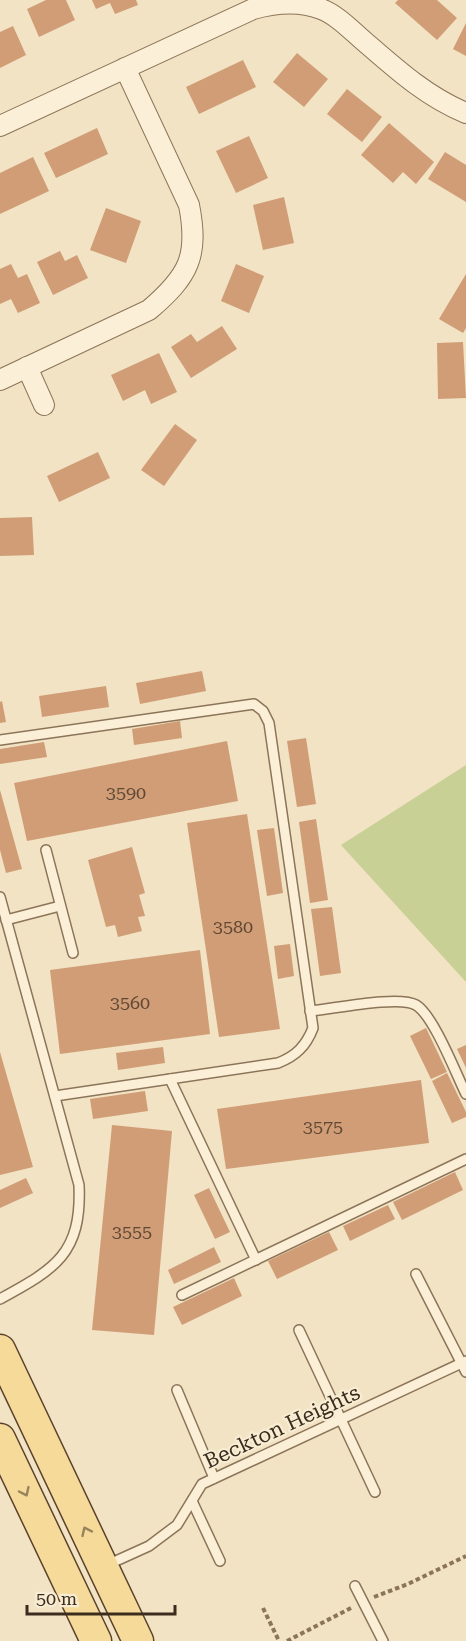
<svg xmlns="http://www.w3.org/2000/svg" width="466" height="1641" viewBox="0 0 466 1641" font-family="'Roboto Serif',serif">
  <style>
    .green { fill: #c9d096 }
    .building { fill: #d19d77 }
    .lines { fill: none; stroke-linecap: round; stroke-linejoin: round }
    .service-casing { stroke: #8c7459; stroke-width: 12 }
    .minor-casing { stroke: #8c7459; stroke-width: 22 }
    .primary-casing { stroke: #5a422d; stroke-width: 33 }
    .path { stroke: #8c7459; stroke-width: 4; stroke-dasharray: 4.5 3; stroke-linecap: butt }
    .service { stroke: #fbf0d7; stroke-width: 9 }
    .minor { stroke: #fbf0d7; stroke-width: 20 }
    .primary { stroke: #f6da99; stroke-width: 30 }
    .oneway { stroke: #98835c }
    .labels { text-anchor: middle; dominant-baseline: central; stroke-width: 4.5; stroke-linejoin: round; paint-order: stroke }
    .number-label { font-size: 18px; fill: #604834 }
    .street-label { font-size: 21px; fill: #3b2c1e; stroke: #f8edd3 }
  </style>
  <rect width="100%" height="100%" fill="#f1e3c3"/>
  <polygon class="green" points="466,765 466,982 341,845"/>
  <g class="building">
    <polygon points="46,0 66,0 75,20 39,37 27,9"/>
    <polygon points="92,0 136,0 138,5 115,14 110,3 96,9"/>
    <polygon points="398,0 437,0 457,18 437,40 395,3"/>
    <polygon points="466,23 466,56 453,49"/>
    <polygon points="13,26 26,55 0,68 0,32"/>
    <polygon points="297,53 328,79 304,107 273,82"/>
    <polygon points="243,60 256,87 199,114 186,87"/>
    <polygon points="347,89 382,117 362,142 327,114"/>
    <polygon points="389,123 434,162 416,184 403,172 393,183 361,155"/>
    <polygon points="97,128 108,154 56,178 44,153"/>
    <polygon points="249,136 268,178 236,193 216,151"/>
    <polygon points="445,152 466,165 466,202 428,179"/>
    <polygon points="33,157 49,191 0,214 0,173"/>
    <polygon points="284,197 294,243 263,250 253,205"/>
    <polygon points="106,208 141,221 126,263 90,250"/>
    <polygon points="60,251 65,261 77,255 88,278 53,295 37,262"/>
    <polygon points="11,264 18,278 27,274 40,303 18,313 11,299 0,304 0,269"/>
    <polygon points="236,264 264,276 249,313 221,301"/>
    <polygon points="466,274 466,328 463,333 439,319"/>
    <polygon points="222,326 237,349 191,378 171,347 191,334 197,342"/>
    <polygon points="463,342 466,398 438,399 437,343"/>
    <polygon points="159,353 177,392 151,404 145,390 123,401 111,375"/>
    <polygon points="175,424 197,440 164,486 141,470"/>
    <polygon points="98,452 110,478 59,502 47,476"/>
    <polygon points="32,517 34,555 0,556 0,518"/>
    <polygon points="202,671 206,691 140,704 136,683"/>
    <polygon points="106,686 109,707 42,717 39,696"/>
    <polygon points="2,701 6,722 0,723 0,702"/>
    <polygon points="180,721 182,738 134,745 132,729"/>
    <polygon points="306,738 316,804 297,807 287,741"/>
    <polygon points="227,741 238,801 27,841 14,783"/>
    <polygon points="44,742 47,757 0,764 0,749"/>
    <polygon points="0,790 22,869 6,873 0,850"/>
    <polygon points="247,814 280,1029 219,1037 187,823"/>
    <polygon points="316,819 328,900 310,903 299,822"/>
    <polygon points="274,828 283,893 267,896 257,830"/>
    <polygon points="132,847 145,893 139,895 145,916 138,917 142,931 118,937 115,925 106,927 88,860"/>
    <polygon points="332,907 341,973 320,976 311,909"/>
    <polygon points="290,944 294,976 278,979 274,946"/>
    <polygon points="200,950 210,1034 60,1054 50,970"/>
    <polygon points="426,1028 447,1072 431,1079 410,1036"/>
    <polygon points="466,1045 466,1068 457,1049"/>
    <polygon points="163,1047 165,1063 118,1070 116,1053"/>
    <polygon points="0,1052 33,1167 0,1175"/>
    <polygon points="447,1073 466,1112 466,1117 452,1123 432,1081"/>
    <polygon points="421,1080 429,1143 226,1169 217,1109"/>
    <polygon points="145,1091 148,1111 93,1119 90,1099"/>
    <polygon points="112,1125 172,1131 154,1335 92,1330"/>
    <polygon points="455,1172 463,1190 402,1220 393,1202"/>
    <polygon points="26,1178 33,1193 0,1208 0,1190"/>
    <polygon points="209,1188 230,1232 215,1239 194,1195"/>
    <polygon points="388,1205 395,1219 350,1241 343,1226"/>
    <polygon points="329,1232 338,1250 277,1279 268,1261"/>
    <polygon points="214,1247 221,1262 174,1284 168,1270"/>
    <polygon points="234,1278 242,1296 182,1325 173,1307"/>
  </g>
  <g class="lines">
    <defs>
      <g id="service">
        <path d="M0,740L254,704L263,711L269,723L313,1028C306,1046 296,1056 278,1063L55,1096"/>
        <polyline points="46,850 73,953"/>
        <path d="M0,897L79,1185C82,1254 55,1269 0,1299"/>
        <polyline points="6,920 60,906"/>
        <path d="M310,1011C333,1009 399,995 416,1005C434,1016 456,1074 466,1094"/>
        <polyline points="170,1079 256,1260"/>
        <polyline points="416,1274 466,1372"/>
        <polyline points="182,1295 466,1159"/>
        <polyline points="299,1330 375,1492"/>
        <polyline points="177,1390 214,1478"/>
        <polyline points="192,1501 220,1561"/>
        <polyline points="107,1565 149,1546 177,1525 202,1484 466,1361"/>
        <polyline points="355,1586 383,1641"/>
      </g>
      <g id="minor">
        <path d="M0,126L253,9C275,3 298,0 321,9C337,15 351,30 365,42C396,69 427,97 466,113"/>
        <polyline points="27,367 44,405"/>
        <path d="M0,380L149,310C189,276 199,256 189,205L125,68"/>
      </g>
      <g id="primary">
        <polyline points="0,1350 138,1641"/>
        <polyline points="0,1439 96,1641"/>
      </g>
    </defs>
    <use href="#service" class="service-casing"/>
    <use href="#minor" class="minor-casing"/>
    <use href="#primary" class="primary-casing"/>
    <g class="path">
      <polyline points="374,1597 408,1584 466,1556"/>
      <polyline points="263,1608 279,1641"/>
      <polyline points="287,1641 351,1608"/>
    </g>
    <use href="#service" class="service"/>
    <use href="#minor" class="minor"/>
    <use href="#primary" class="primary"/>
  </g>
  <defs><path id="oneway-chevron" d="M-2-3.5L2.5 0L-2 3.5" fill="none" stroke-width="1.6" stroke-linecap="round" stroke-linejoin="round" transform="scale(1.5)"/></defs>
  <g class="oneway">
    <use href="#oneway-chevron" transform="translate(25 1492) rotate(65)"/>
    <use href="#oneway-chevron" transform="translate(86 1531) rotate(-115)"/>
  </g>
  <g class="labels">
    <g class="number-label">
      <text x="126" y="792">3590</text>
      <text x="233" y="926">3580</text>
      <text x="130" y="1002">3560</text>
      <text x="323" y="1126">3575</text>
      <text x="132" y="1231">3555</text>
    </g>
    <g class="street-label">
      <text transform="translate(282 1427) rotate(-25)">Beckton Heights</text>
    </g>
  </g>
  <path d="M27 1605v9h148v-9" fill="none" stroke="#3b2c1e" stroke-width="3"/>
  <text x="36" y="1605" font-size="18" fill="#3b2c1e" stroke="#f8edd3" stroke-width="4.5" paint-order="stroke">50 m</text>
</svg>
